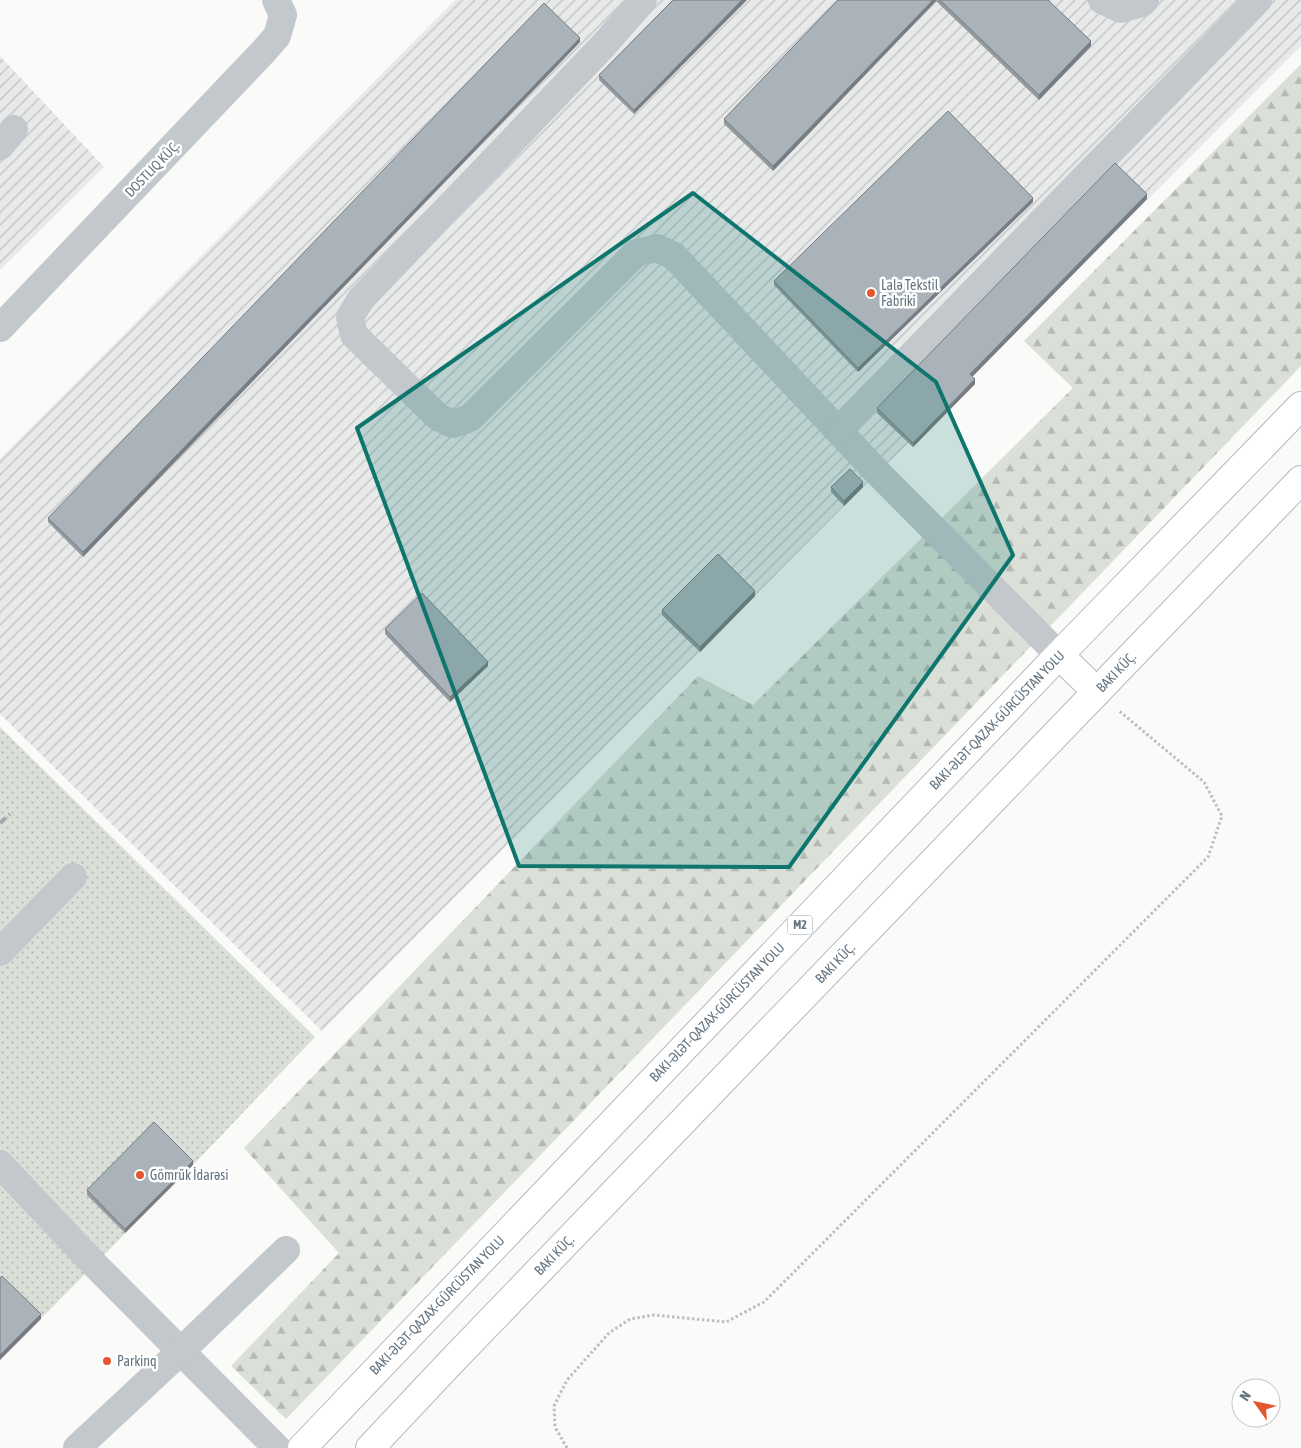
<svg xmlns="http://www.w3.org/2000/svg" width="1301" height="1448" viewBox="0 0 1301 1448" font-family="'Asap Condensed',sans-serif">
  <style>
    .industrial { fill: url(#industrial-furrows) }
    .forest { fill: url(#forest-firs) }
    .park { fill: url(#park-dots) }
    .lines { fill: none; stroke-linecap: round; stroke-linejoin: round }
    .highway-casing { stroke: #b4b9bd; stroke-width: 30 }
    .path { stroke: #bbbfc2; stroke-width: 3; stroke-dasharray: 2.5 2.5; stroke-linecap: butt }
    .minor { stroke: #c3c8cc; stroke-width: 28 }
    .highway { stroke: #fff; stroke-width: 28 }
    .rail { stroke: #a2aab0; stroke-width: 4; stroke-dasharray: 8 4; stroke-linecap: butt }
    .wall { fill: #929a9f }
    .shaded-wall { fill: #777d82 }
    .building { fill: #aab3b9; stroke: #777d82 }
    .marked { fill: #0f766e; fill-opacity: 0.2; stroke: #0f766e; stroke-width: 4; stroke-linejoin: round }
    .poi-dot { fill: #e4572e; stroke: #fff; stroke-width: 2 }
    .labels { text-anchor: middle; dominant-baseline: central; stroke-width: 5; stroke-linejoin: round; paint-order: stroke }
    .shield { fill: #fff; stroke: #939fa8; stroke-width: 1 }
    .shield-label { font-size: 12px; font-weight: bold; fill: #657683 }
    .street-label { font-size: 14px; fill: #657683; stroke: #fff }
    .poi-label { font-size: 14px; fill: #657683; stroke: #fff; text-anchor: start }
  </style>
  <defs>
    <pattern id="industrial-furrows" width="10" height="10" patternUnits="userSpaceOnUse" patternTransform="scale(1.25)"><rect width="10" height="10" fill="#e8e9e9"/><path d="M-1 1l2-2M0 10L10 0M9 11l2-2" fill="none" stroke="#c0c1c2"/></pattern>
    <pattern id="forest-firs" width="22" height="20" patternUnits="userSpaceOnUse" patternTransform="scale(1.25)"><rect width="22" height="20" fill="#dadfd7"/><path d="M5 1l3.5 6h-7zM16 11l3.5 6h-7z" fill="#b4b9b4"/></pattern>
    <pattern id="park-dots" width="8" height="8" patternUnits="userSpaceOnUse" patternTransform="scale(1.25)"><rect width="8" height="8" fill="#dadfd7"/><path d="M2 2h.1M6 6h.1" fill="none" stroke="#b4b9b4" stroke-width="1.8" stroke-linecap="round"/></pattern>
  </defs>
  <rect width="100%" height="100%" fill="#fafaf8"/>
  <g class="industrial">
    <polygon points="455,0 1301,0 1301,46 970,378 975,384 913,447 908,443 844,506 322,1031 0,714 0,459"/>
    <polygon points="0,56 104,167 0,270"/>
  </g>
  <polygon class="forest" points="1301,64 1301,366 286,1419 231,1366 339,1253 244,1148 698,676 753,705 1073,388 1024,341"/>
  <polygon class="park" points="0,727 315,1037 193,1165 0,1360"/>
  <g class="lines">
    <defs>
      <g id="highway">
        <polyline points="1059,655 1097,692"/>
        <polyline points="302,1448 1059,655 1301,406"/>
        <polyline points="370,1448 450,1363 1301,480"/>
      </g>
    </defs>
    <use href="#highway" class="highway-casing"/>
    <polyline class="path" points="567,1448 555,1427 554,1406 567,1380 609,1333 630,1319 654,1315 726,1322 764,1302 1208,857 1222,816 1204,782 1118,710"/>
    <g class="minor">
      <polyline points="643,0 602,47 361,299 350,317 354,335 438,417 453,424 470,418 636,253 657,248 674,256 878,473 1059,655"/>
      <polyline points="1102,0 1121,9 1142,3 1145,0"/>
      <polyline points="0,146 14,129"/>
      <polyline points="0,328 263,52 277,36 283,15 276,0"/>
      <polyline points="839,430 1258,0"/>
      <polyline points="0,952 73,877"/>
      <polyline points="0,1164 95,1265 277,1448"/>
      <polyline points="77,1448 181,1351 286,1250"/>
    </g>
    <use href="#highway" class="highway"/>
    <polyline class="rail" points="0,823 10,814"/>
  </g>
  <g class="wall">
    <polygon points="673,0 634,114 599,80 599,75"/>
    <polygon points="838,0 1048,0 1091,46 1039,100 936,1 773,171 724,124 724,119"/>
    <polygon points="580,42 83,557 48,522 48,518"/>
    <polygon points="1147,199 972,377 975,384 913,447 877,413 877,408"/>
    <polygon points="1033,202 858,372 774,285 774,281"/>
    <polygon points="831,487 863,487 844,506 831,492"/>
    <polygon points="755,596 700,652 662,615 662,610"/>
    <polygon points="385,629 488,666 450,702 385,634"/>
    <polygon points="193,1165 125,1233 87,1195 87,1190"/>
  </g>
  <g class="shaded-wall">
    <polygon points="742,0 747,0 634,114 634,110"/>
    <polygon points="933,0 936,0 936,1 773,171 773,166"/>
    <polygon points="580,38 580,42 83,557 83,552"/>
    <polygon points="1091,41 1091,46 1039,100 1039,95"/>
    <polygon points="1147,194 1147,199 970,379 970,374"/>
    <polygon points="1033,198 1033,202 858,372 858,368"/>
    <polygon points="975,379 975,384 913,447 913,443"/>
    <polygon points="863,482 863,487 844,506 844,501"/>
    <polygon points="755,591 755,596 700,652 700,647"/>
    <polygon points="488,662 488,666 450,702 450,697"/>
    <polygon points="193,1161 193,1165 125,1233 125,1229"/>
    <polygon points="41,1314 41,1319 0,1360 0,1355"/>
  </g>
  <g class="building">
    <polygon points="673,0 742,0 634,110 599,75"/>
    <polygon points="838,0 933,0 773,166 724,119"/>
    <polygon points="940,0 1048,0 1091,41 1039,95"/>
    <polygon points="544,3 580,38 83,552 48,518"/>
    <polygon points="948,111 1033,198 858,368 774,281"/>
    <polygon points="1115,163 1147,194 970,374 975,379 913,443 877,408"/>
    <polygon points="850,469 863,482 844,501 831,487"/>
    <polygon points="718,554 755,591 700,647 662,610"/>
    <polygon points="422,593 488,662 450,697 385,629"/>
    <polygon points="154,1122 193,1161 125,1229 87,1190"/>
    <polygon points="2,1276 41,1314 0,1355 0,1278"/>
  </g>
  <path class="marked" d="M693,193L936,382L1013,555L789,867L519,866L357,428Z"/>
  <g class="poi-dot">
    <circle cx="871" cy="293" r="5"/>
    <circle cx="140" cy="1175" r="5"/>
    <circle cx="107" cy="1361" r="5"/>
  </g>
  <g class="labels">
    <rect class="shield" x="787.5" y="915.5" width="25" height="19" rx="4"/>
    <g class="shield-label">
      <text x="800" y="925">M2</text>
    </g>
    <g class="street-label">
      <text transform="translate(152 169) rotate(-46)">DOSTLIQ KÜÇ.</text>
      <text transform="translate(1116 672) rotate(-46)">BAKI KÜÇ.</text>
      <text transform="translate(997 720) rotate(-46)">BAKI-ƏLƏT-QAZAX-GÜRCÜSTAN YOLU</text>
      <text transform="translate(835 963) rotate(-46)">BAKI KÜÇ.</text>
      <text transform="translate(717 1012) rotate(-46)">BAKI-ƏLƏT-QAZAX-GÜRCÜSTAN YOLU</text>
      <text transform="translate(554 1255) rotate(-46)">BAKI KÜÇ.</text>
      <text transform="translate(437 1305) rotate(-46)">BAKI-ƏLƏT-QAZAX-GÜRCÜSTAN YOLU</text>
    </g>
    <g class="poi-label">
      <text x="881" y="285">Lalə Tekstil<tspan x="881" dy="16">Fabriki</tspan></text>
      <text x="150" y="1175">Gömrük İdarəsi</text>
      <text x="117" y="1361">Parkinq</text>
    </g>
  </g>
  <g transform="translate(1256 1403) rotate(303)"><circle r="24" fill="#ffffff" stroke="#c1c8cd"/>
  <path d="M0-4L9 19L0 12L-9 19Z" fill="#e4572e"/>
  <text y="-8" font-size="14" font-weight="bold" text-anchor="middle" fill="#657683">N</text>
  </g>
</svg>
